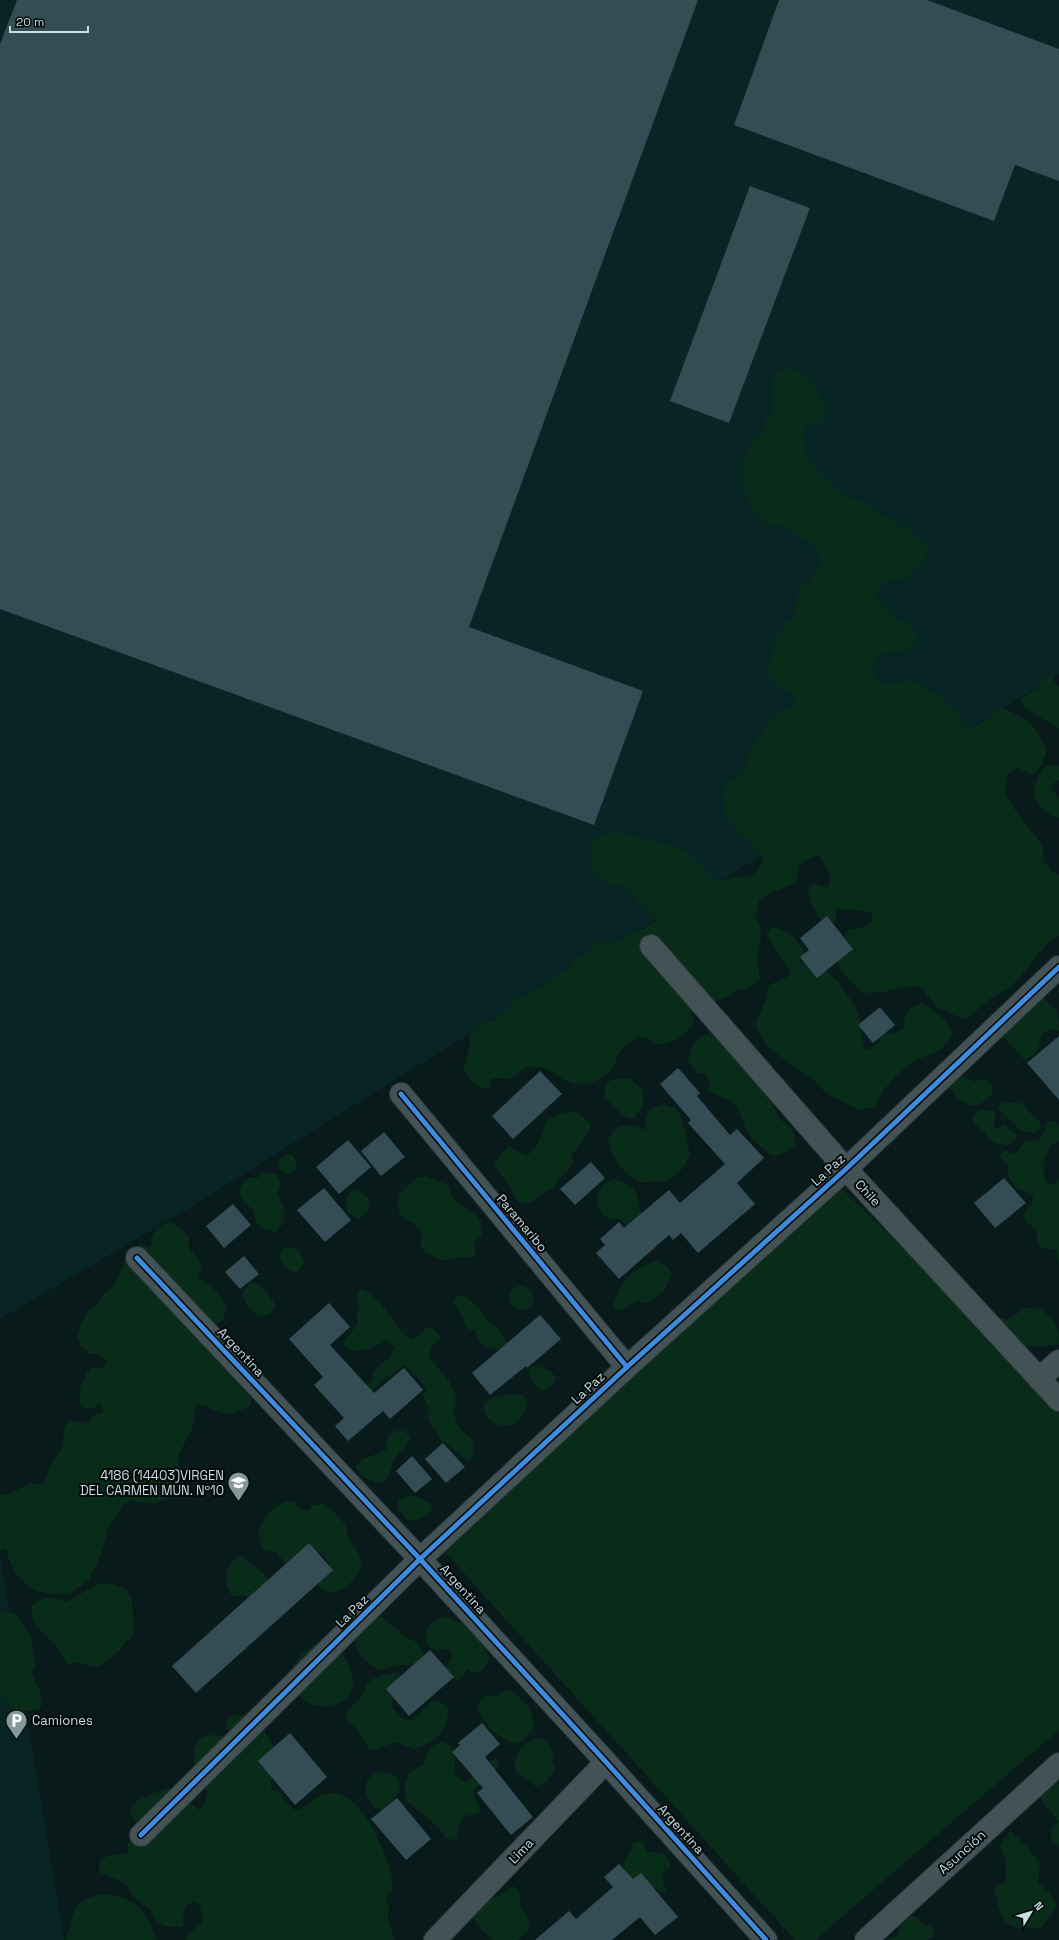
<svg xmlns="http://www.w3.org/2000/svg" width="1059" height="1940" viewBox="0 0 1059 1940" font-family="'Space Grotesk',sans-serif">
  <style>
    .built { fill: #092425 }
    .green { fill: #092b1a }
    .building { fill: #344d54 }
    .lines { fill: none; stroke-linecap: round; stroke-linejoin: round }
    .minor-casing { stroke: #293535; stroke-width: 24 }
    .minor { stroke: #435254; stroke-width: 22 }
    .cycleway-casing { stroke: #00080a; stroke-width: 8 }
    .cycleway { stroke: #408adc; stroke-width: 5 }
    .labels { text-anchor: middle; dominant-baseline: central; stroke-width: 4; stroke-linejoin: round; paint-order: stroke }
    .street-label { font-size: 13px; fill: #c8dee0; stroke: #00080a }
    .poi-label { font-size: 13px; fill: #c8dee0; stroke: #00080a; text-anchor: end }
  </style>
  <rect width="100%" height="100%" fill="#091a1b"/>
  <g class="built">
    <polygon points="0,0 1059,0 1059,674 391,1082 186,1210 0,1319"/>
    <polygon points="0,1555 44,1820 64,1940 0,1940"/>
  </g>
  <g class="green">
    <path d="M783,368L799,370L819,393L827,410L822,424L812,422L804,429C804,435 804,442 805,448C809,469 834,489 852,498C857,500 862,500 866,503C877,508 885,519 896,524C910,531 917,533 928,547L926,557L907,579C890,580 880,577 875,596L899,621L907,622L914,628L919,636L914,646L903,653L890,650L878,656L871,670L879,683L916,681L958,711L963,726L971,729L1002,708C1027,718 1036,725 1047,750L1041,766L1032,775L1017,767L1007,775L1005,793L1015,810L1043,846L1044,861L1052,871L1059,876V935C1039,947 1029,971 1010,987C1002,992 993,996 986,1002C978,1008 974,1015 964,1019L937,1008L921,987L913,986L882,992L863,993C837,969 828,963 848,930L864,927L873,920L871,913L859,910L837,909L836,920L831,925C814,920 813,905 808,890L813,883L828,888L831,877L819,855L810,858L799,865L795,883C780,890 772,890 759,901L756,917L760,926L761,939L757,956L760,980L746,990L739,988C725,1000 713,1004 695,1000L689,1008L694,1024C685,1035 673,1043 658,1045L647,1038L639,1036C632,1042 624,1047 618,1054C616,1057 617,1060 616,1063C613,1072 595,1082 587,1084C565,1090 551,1060 526,1068C521,1070 515,1076 511,1079L497,1078L491,1079L489,1089C474,1087 471,1081 463,1069L470,1047V1034L481,1025L493,1021L512,1006L513,998L526,996L538,990L567,969L577,958L586,954L595,942L611,943L620,941L629,934L644,929L656,920L638,902L630,888C595,883 593,878 590,844L600,835L616,833L633,835L658,842L684,850L714,880L720,882C741,870 755,889 763,856L735,828L724,814L723,787L742,774L747,767L748,756L756,741L777,713L788,709L795,703L793,696L777,685L768,674C771,656 775,624 794,617L799,585L811,582L814,570L822,563L816,549L792,531L778,524L766,526C756,514 741,492 742,476C742,470 744,464 745,458C748,445 752,439 764,432L766,417L774,412L772,378Z"/>
    <path d="M1052,677L1059,689V729L1025,708L1021,699C1025,695 1030,694 1034,690C1042,685 1042,679 1052,677Z"/>
    <path d="M1046,765L1059,766V780L1055,782L1051,788L1059,799V818C1048,816 1031,801 1034,788C1036,780 1041,772 1046,765Z"/>
    <path d="M771,927C787,929 797,938 805,952L800,962L818,963L838,981L858,1011L864,1048L869,1050L879,1042L882,1034L897,1032L905,1027L904,1018L910,1008L923,1003L943,1018L953,1033C942,1055 934,1050 915,1061C898,1070 882,1091 874,1107L860,1110L844,1103L824,1091L813,1079L797,1069L766,1045L755,1024L765,1003L769,985L785,978L791,973L767,935Z"/>
    <path d="M1041,997C1057,1007 1059,1012 1059,1031L1053,1028L1042,1035C1038,1047 1040,1055 1024,1059C1018,1054 1014,1048 1009,1043C1001,1035 988,1030 989,1016C1000,1013 1016,1009 1026,1016L1029,1012V1007Z"/>
    <path d="M716,1032L768,1092L773,1105L780,1119L792,1129L796,1139L795,1145L786,1152L774,1156L768,1153L748,1134L738,1108L730,1101L713,1093L708,1087L710,1082L705,1074L697,1073L688,1061C693,1041 695,1036 716,1032Z"/>
    <path d="M956,1074L976,1082L980,1079L987,1080L993,1087C993,1093 991,1097 986,1100C983,1102 980,1105 977,1105C966,1108 950,1092 948,1083Z"/>
    <path d="M613,1079H631L644,1091C644,1104 642,1110 632,1119L623,1115L604,1097L605,1084Z"/>
    <path d="M1002,1102C1009,1102 1016,1104 1023,1103L1029,1112L1040,1122L1041,1127L1035,1133L1021,1131L1000,1111L999,1107Z"/>
    <path d="M663,1104L676,1109L682,1117L690,1155C678,1181 666,1183 638,1182C619,1167 614,1163 608,1139C617,1122 630,1124 646,1130C645,1113 647,1109 663,1104Z"/>
    <path d="M981,1110L994,1111L996,1118C993,1123 993,1126 996,1130L1003,1124L1017,1135L1015,1140L1008,1145C986,1145 990,1133 974,1124L973,1115Z"/>
    <path d="M576,1111L591,1125L583,1141L572,1154L573,1163L565,1173L557,1179C556,1189 551,1188 543,1193C538,1196 534,1202 528,1203C516,1206 514,1194 510,1186C506,1179 499,1173 494,1166C497,1157 502,1152 509,1146L526,1156C553,1138 529,1115 576,1111Z"/>
    <path d="M1048,1121L1055,1122L1059,1125V1140C1045,1147 1039,1170 1047,1183L1052,1185L1059,1179V1264L1056,1250L1041,1248L1037,1240V1230L1025,1221V1212L1032,1203L1034,1195L1018,1189L1008,1177V1166L999,1157L1005,1150L1014,1154L1026,1141L1038,1140L1046,1129L1045,1124Z"/>
    <path d="M286,1153L293,1156L297,1167L293,1172L286,1175C276,1167 276,1161 286,1153Z"/>
    <path d="M265,1172L277,1175L281,1185L277,1194C286,1207 289,1220 276,1232L261,1228L256,1221L253,1210L243,1201L239,1192L241,1186L247,1178H257Z"/>
    <path d="M425,1176L446,1184L455,1200L479,1218L482,1234L474,1244L476,1254L472,1258L460,1257L444,1261L425,1252L420,1246L422,1232C412,1216 392,1223 400,1193L416,1178Z"/>
    <path d="M613,1179C645,1187 633,1199 645,1222L628,1227L618,1218C600,1224 592,1199 602,1186C605,1183 609,1181 613,1179Z"/>
    <polygon points="839,1186 1059,1399 1059,1730 815,1940 795,1940 444,1551"/>
    <path d="M354,1190C373,1195 374,1208 359,1219C343,1214 341,1200 354,1190Z"/>
    <path d="M170,1222L177,1226L190,1238L188,1247L198,1259L202,1266L197,1278C211,1284 218,1292 227,1305L223,1320L217,1323L220,1339C227,1342 238,1343 243,1348C261,1363 256,1387 250,1406C242,1409 233,1414 225,1413C215,1413 210,1405 197,1405C194,1411 195,1416 194,1423C191,1435 182,1444 179,1457C177,1464 180,1471 179,1478C175,1502 152,1509 132,1499L124,1505L109,1527L101,1554L90,1578L70,1594C62,1594 52,1595 44,1593C22,1588 10,1568 6,1548L2,1551L0,1550V1495C4,1494 9,1494 13,1492C24,1487 28,1481 41,1484C48,1476 46,1474 51,1465C54,1458 60,1453 62,1446C66,1435 59,1430 70,1420L88,1424L93,1416L103,1412L101,1403L91,1409L81,1407C77,1394 82,1378 91,1368H103L107,1362L99,1354H90L81,1347L77,1336L81,1323L89,1309L97,1305L104,1294L113,1287L129,1254L140,1244L151,1247C152,1229 155,1229 170,1222Z"/>
    <path d="M288,1247L298,1250L304,1261L302,1267L296,1272C287,1271 283,1266 279,1257L283,1248Z"/>
    <path d="M657,1260L668,1268L672,1274L665,1289L649,1303H642L639,1300L621,1311L613,1309C613,1304 615,1301 617,1297C626,1273 636,1270 657,1260Z"/>
    <path d="M253,1282C263,1283 271,1298 276,1306L270,1314L261,1317C250,1312 247,1305 242,1294L246,1287Z"/>
    <circle cx="521" cy="1298" r="12"/>
    <path d="M361,1289C383,1297 393,1327 412,1340L427,1328H432L442,1338L432,1345L429,1356C437,1369 450,1378 455,1393C457,1402 453,1410 455,1418C459,1437 485,1434 470,1462C459,1457 453,1446 442,1441C437,1427 424,1424 429,1408L422,1394L426,1392L425,1386L405,1365L385,1379L369,1394L364,1389L372,1380L373,1372L383,1362L388,1359L395,1348L389,1342L385,1340C373,1349 354,1356 343,1345C346,1336 353,1332 358,1322L356,1314L359,1310L356,1295Z"/>
    <path d="M460,1295C472,1298 482,1311 488,1322L490,1321L503,1334L507,1347C497,1352 487,1348 479,1341L476,1331L468,1329L463,1323C464,1313 456,1310 453,1301Z"/>
    <path d="M1027,1307L1033,1309L1039,1308C1054,1318 1059,1325 1059,1344L1038,1347L1018,1345L997,1322L1000,1319L1004,1318L1007,1320Z"/>
    <path d="M532,1366C542,1367 549,1369 556,1377C554,1386 548,1391 540,1390C533,1384 525,1375 532,1366Z"/>
    <path d="M512,1393L523,1395L527,1401C526,1405 526,1410 524,1413C514,1433 486,1428 483,1406L492,1397Z"/>
    <path d="M396,1431H405L410,1438C405,1449 402,1449 396,1457C390,1465 392,1473 383,1483C372,1482 360,1478 356,1467L361,1460L386,1450L387,1437Z"/>
    <polygon points="412,1495 429,1502 433,1507 428,1514 415,1521 406,1519 397,1508 399,1500"/>
    <path d="M287,1501L294,1502L301,1510L308,1511L313,1505L324,1504C331,1510 342,1518 346,1527C348,1530 347,1535 349,1539C353,1547 362,1554 361,1563C360,1582 331,1604 317,1584L330,1565L323,1554L316,1551L288,1568L277,1552L264,1551C250,1531 268,1508 287,1501Z"/>
    <path d="M238,1556H243C253,1568 263,1569 272,1585L250,1601L246,1596H232C222,1582 225,1567 238,1556Z"/>
    <path d="M109,1583L126,1589L132,1599L134,1633C123,1647 113,1658 97,1667L73,1662L69,1665C62,1660 62,1653 57,1647C46,1633 28,1626 32,1606C46,1594 49,1596 66,1602L96,1585Z"/>
    <path d="M0,1610L3,1612L14,1613L31,1636L36,1667L32,1672C35,1684 43,1692 42,1705L38,1710C29,1710 15,1715 9,1706C7,1703 6,1696 5,1693H0Z"/>
    <path d="M446,1616C469,1627 480,1633 489,1657C486,1666 483,1673 472,1673L468,1669L458,1681L448,1676L445,1670L452,1656L450,1650L432,1649L425,1642C426,1627 432,1620 446,1616Z"/>
    <path d="M372,1617H382L406,1637L416,1642L423,1651L424,1661L416,1667C403,1661 394,1667 381,1670C364,1663 359,1655 353,1637Z"/>
    <path d="M315,1644C343,1644 349,1659 354,1684L347,1700C314,1713 308,1706 286,1681C291,1664 301,1654 315,1644Z"/>
    <path d="M390,1673H400C405,1686 396,1694 390,1704C413,1734 412,1717 433,1700L444,1704L449,1709C445,1734 438,1740 415,1749L395,1742L373,1750L369,1749L355,1727L349,1724L346,1718V1712L360,1698L368,1683L373,1679Z"/>
    <path d="M506,1689C524,1696 533,1710 534,1729L518,1744C497,1740 487,1726 477,1709L480,1700L487,1695L496,1696Z"/>
    <path d="M236,1715H244L262,1726L280,1758L278,1773C272,1778 269,1781 272,1789L278,1792L293,1809L300,1810C309,1803 318,1794 329,1793C364,1789 392,1862 393,1889L386,1896L389,1908L388,1920L395,1940H187L186,1938L203,1921L200,1905L194,1901C183,1908 182,1914 184,1927H170L158,1923L149,1909L133,1896L125,1883L99,1872L100,1860L108,1856L129,1853L127,1845L138,1827C136,1822 132,1817 131,1812C129,1799 158,1792 168,1788L181,1794L199,1810C217,1792 198,1782 194,1763C192,1754 195,1746 199,1739L208,1735L224,1736L228,1733L226,1726L228,1717Z"/>
    <path d="M542,1738L547,1742L554,1753L552,1763L555,1768C550,1777 546,1785 535,1786L525,1777L515,1772C513,1754 523,1739 542,1738Z"/>
    <path d="M442,1742L451,1746L456,1751L454,1774L465,1783C477,1774 483,1763 496,1758L499,1762L495,1772L473,1791L481,1812L471,1816L464,1815L459,1827L457,1839L451,1840L445,1837L437,1826L408,1802L405,1795V1783L409,1772L424,1765C426,1753 430,1746 442,1742Z"/>
    <path d="M380,1772C409,1773 401,1796 385,1810L374,1808C364,1795 360,1777 380,1772Z"/>
    <polygon points="1052,1782 1059,1784 1059,1846 1051,1839 1052,1828 1058,1821 1040,1798 1043,1787"/>
    <path d="M1010,1831L1028,1848L1040,1863L1038,1883L1049,1893L1057,1905L1051,1916L1041,1928C1005,1931 1002,1923 994,1889L1006,1881V1863L1000,1845Z"/>
    <polygon points="640,1841 645,1846 647,1851 662,1853 671,1862 670,1868 663,1872 662,1879 666,1890 663,1893 649,1885 646,1887 624,1874 623,1866 634,1842"/>
    <path d="M514,1886L521,1895C517,1914 530,1910 530,1929L518,1940H493C474,1921 468,1921 481,1895C499,1903 498,1893 514,1886Z"/>
    <path d="M105,1894C137,1899 146,1910 157,1940H65C76,1912 70,1899 105,1894Z"/>
    <polygon points="910,1916 915,1916 925,1925 930,1926 934,1932 933,1938 927,1940 887,1940 896,1937 901,1926"/>
  </g>
  <g class="building">
    <polygon points="17,0 698,0 469,627 643,691 594,825 0,609 0,44"/>
    <polygon points="779,0 927,0 1059,49 1059,181 1015,165 994,221 734,125"/>
    <polygon points="750,186 810,208 729,423 670,401"/>
    <polygon points="827,916 853,949 817,978 800,957 809,950 800,938"/>
    <polygon points="880,1007 895,1025 873,1043 858,1025"/>
    <polygon points="1059,1036 1059,1100 1027,1063"/>
    <polygon points="678,1068 700,1093 697,1096 730,1135 737,1129 764,1158 737,1183 755,1204 698,1253 681,1233 673,1240 669,1235 619,1279 596,1253 605,1245 600,1239 619,1222 624,1228 669,1190 680,1203 725,1164 688,1123 691,1120 660,1084"/>
    <polygon points="540,1071 562,1094 513,1139 492,1116"/>
    <polygon points="384,1132 405,1157 381,1176 361,1151"/>
    <polygon points="348,1140 371,1167 339,1194 316,1167"/>
    <polygon points="591,1162 605,1178 575,1205 560,1189"/>
    <polygon points="1004,1178 1026,1203 995,1228 974,1203"/>
    <polygon points="324,1188 351,1220 325,1242 297,1210"/>
    <polygon points="233,1204 251,1225 224,1248 206,1226"/>
    <polygon points="244,1256 259,1274 240,1289 225,1272"/>
    <polygon points="329,1303 350,1327 330,1345 374,1393 404,1368 423,1390 390,1419 383,1411 348,1441 335,1426 344,1418 314,1385 323,1377 289,1339"/>
    <polygon points="540,1315 561,1339 527,1368 526,1366 490,1395 472,1373"/>
    <polygon points="443,1443 465,1467 446,1483 425,1459"/>
    <polygon points="412,1456 432,1479 415,1493 396,1471"/>
    <polygon points="309,1543 333,1570 196,1693 172,1666"/>
    <polygon points="430,1650 454,1677 409,1716 386,1689"/>
    <polygon points="482,1723 500,1744 485,1757 533,1817 511,1835 477,1793 483,1788 452,1752 460,1745 458,1743"/>
    <polygon points="290,1733 327,1777 295,1805 258,1761"/>
    <polygon points="397,1798 431,1839 406,1860 371,1819"/>
    <polygon points="619,1864 633,1879 641,1873 678,1917 655,1935 640,1917 612,1940 535,1940 569,1911 576,1919 613,1887 604,1877"/>
  </g>
  <g class="lines">
    <defs>
      <g id="minor">
        <polyline points="651,946 846,1169 1059,1400"/>
        <polyline points="401,1094 627,1367"/>
        <polyline points="137,1258 420,1559 606,1762 766,1940"/>
        <polyline points="1039,1379 1059,1361"/>
        <polyline points="141,1835 420,1559 627,1367 846,1169 1059,967"/>
        <polyline points="435,1940 606,1762"/>
        <polyline points="866,1940 1059,1764"/>
      </g>
    </defs>
    <use href="#minor" class="minor-casing"/>
    <use href="#minor" class="minor"/>
    <defs>
      <g id="cycleway">
        <polyline points="401,1094 627,1367"/>
        <polyline points="137,1258 420,1559 606,1762 766,1940"/>
        <polyline points="141,1835 420,1559 627,1367 846,1169 1059,967"/>
      </g>
    </defs>
    <use href="#cycleway" class="cycleway-casing"/>
    <use href="#cycleway" class="cycleway"/>
  </g>
  <defs>
    <symbol id="school-pin" viewBox="-11 -11 22 30"><path d="M0 17L-7.5 6A9.5 9.5 0 1 1 7.5 6Z" fill="#85999b" stroke="#00080a"/><path d="M0-5L7-2L0 1L-7-2ZM-4 1L0 2.5L4 1V4Q0 6-4 4Z" fill="#fff"/></symbol>
    <symbol id="parking-pin" viewBox="-11 -11 22 30"><path d="M0 17L-7.5 6A9.5 9.5 0 1 1 7.5 6Z" fill="#85999b" stroke="#00080a"/><path d="M-3.5-5.5H1a3.5 3.5 0 0 1 0 7H-1V5.5H-3.5ZM-1-3.4V-.6H.8a1.4 1.4 0 0 0 0-2.8Z" fill="#fff"/></symbol>
  </defs>
  <g fill-rule="evenodd">
    <use href="#school-pin" x="226" y="1470" width="25" height="34"/>
    <use href="#parking-pin" x="4" y="1708" width="25" height="34"/>
  </g>
  <g class="labels">
    <g class="street-label">
      <text transform="translate(828 1170) rotate(-42)">La Paz</text>
      <text transform="translate(868 1193) rotate(47)">Chile</text>
      <text transform="translate(522 1223) rotate(50)">Paramaribo</text>
      <text transform="translate(241 1352) rotate(47)">Argentina</text>
      <text transform="translate(588 1388) rotate(-43)">La Paz</text>
      <text transform="translate(463 1589) rotate(48)">Argentina</text>
      <text transform="translate(352 1611) rotate(-45)">La Paz</text>
      <text transform="translate(681 1829) rotate(48)">Argentina</text>
      <text transform="translate(521 1851) rotate(-46)">Lima</text>
      <text transform="translate(962 1852) rotate(-42)">Asunción</text>
    </g>
    <g class="poi-label">
      <text x="224" y="1475">4186 (14403)VIRGEN<tspan x="224" dy="15">DEL CARMEN MUN. Nº10</tspan></text>
      <text x="32" y="1720" text-anchor="start">Camiones</text>
    </g>
  </g>
  <g transform="translate(1031 1912) rotate(52)" stroke="#00080a" stroke-width="3" paint-order="stroke">
  <path d="M0-3L7 15L0 10L-7 15Z" fill="#c8dee0"/>
  <text y="-6" font-size="11" font-weight="bold" text-anchor="middle" fill="#c8dee0">N</text>
  </g>
  <path d="M10 26v6h78v-6" fill="none" stroke="#c8dee0" stroke-width="2"/>
  <text x="16" y="26" font-size="12" fill="#c8dee0" stroke="#00080a" stroke-width="3" paint-order="stroke">20 m</text>
</svg>
